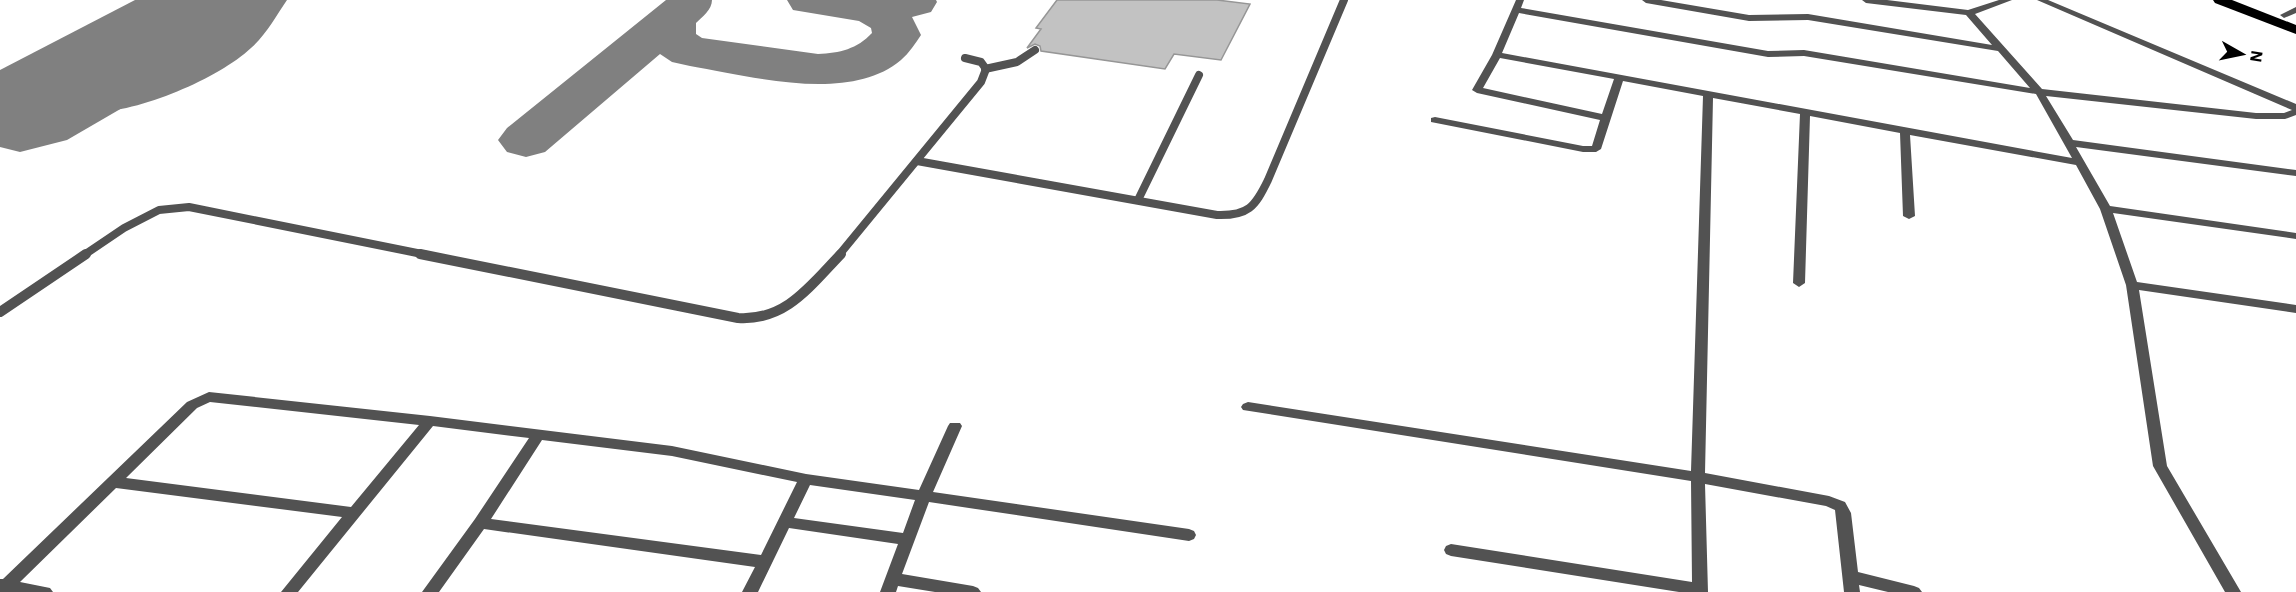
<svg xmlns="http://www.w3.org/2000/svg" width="2296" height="592" viewBox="0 0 2296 592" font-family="'IBM Plex Sans',sans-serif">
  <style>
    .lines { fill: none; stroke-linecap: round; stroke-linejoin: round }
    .taxiway { fill: #808080; fill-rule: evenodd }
    .runway { fill: #808080; fill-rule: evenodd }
    .building { fill: #c2c2c2; stroke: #969696; stroke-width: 1.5 }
    .lane-far1 { stroke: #525252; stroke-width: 8 }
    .lane { stroke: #525252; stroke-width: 10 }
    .street { fill: #525252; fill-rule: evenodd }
    .highway { fill: #000; fill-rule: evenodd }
  </style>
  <rect width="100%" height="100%" fill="#fff"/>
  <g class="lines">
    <g class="taxiway">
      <path d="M188,0H225L232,9L225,19C183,32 116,47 83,74L82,80C142,80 204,48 240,0H287C276,16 266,35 251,48C217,80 129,117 82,112C69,110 57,106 46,103L30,81C33,72 36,63 43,56C72,29 149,12 188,0Z"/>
      <path d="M666,0H712C712,10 702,17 696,23V34L702,38L818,54C840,53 857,49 872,33L871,28L859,21L793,10L787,0H936L937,2L931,12L912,17L921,35C915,44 909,53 901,60C849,104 750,76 690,66L672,62L660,54L545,152L526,157L507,152L498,140L507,128Z"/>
    </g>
    <polygon class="runway" points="135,0 282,0 265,25 67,140 20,152 0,147 0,70"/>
  </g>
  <polygon class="building" points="1057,0 1217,0 1250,4 1221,60 1174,54 1165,69 1041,51 1040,46 1035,44 1027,48 1041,29 1036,28"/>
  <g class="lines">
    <g class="lane-far1">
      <polyline points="985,69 1017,62 1035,50"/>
      <path d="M917,161L1217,215C1248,216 1255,207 1268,180L1344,0"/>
      <polyline points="1138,200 1199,75"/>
      <polyline points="84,255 124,228 159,210 189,207 427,255"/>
      <polyline points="839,255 981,82 986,69 981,62 965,58"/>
    </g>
    <g class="lane">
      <path d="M420,254L738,318C786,321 810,286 841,254"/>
      <polyline points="0,312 86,254"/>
    </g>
    <g class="street">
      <path d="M1516,0H1524L1521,8L1768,51L1804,50L2030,88L1998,51L1808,20L1749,21L1646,3L1642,0H1661L1749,15L1808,14L1992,45L1966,15L1866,3L1862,0H1887L1968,10L1999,0H2012L1975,14L2042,89L2256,113H2284L2292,110L2037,0H2048L2296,104V115L2285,119H2256L2046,96L2073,140L2296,170V176L2076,147L2110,206L2296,233V239L2113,213L2137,282L2296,305V313L2139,290L2167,466L2241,592H2225L2153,466L2126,285L2100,209L2076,165L1910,135L1915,216L1909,219L1903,216L1900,133L1810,116L1805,283L1799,287L1793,283L1800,114L1713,98L1705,473L1829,496L1845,502L1851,513L1858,572L1914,586L1919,588L1922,592H1888L1859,585L1860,592H1844L1835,510L1826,506L1705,484L1708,592H1679L1451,556L1446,554L1444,550L1446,546L1451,544L1692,582L1691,481L1243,410L1241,407L1243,404L1248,402L1691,471L1703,96L1623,81L1601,149L1596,152H1583L1431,122V118L1435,117L1583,146H1592L1600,120L1477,93L1472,90L1492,55ZM1519,13L1768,57L1804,56L2036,94L2072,158L1502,53ZM1500,58L1614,79L1602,114L1483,88Z"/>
      <polygon points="2296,7 2296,13 2284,18 2280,15"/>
      <path d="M209,392L430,416L672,446L806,474L919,490L948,426L950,423H960L962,426L933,492L1189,529L1194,531L1196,535L1194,539L1189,541L929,502L902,574L973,586L978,588L981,592H935L898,586L896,592H880L898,544L789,528L758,592H742L755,567L484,529L439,592H422L475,519L529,438L433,426L298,592H281L342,517L116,488L20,582L50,588L53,592H0V579H3L187,402ZM210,402L419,425L351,507L126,478L197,408ZM542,440L672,456L797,482L761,555L491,519ZM810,485L915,500L903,533L794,518Z"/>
    </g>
    <polygon class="highway" points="2213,0 2232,0 2296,25 2296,34 2215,3"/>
  </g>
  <g transform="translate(2242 54) rotate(99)" stroke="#ffffff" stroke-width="4.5" paint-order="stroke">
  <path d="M0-4.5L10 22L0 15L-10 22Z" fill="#000000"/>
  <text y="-9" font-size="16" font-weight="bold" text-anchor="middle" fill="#000000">N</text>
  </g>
</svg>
